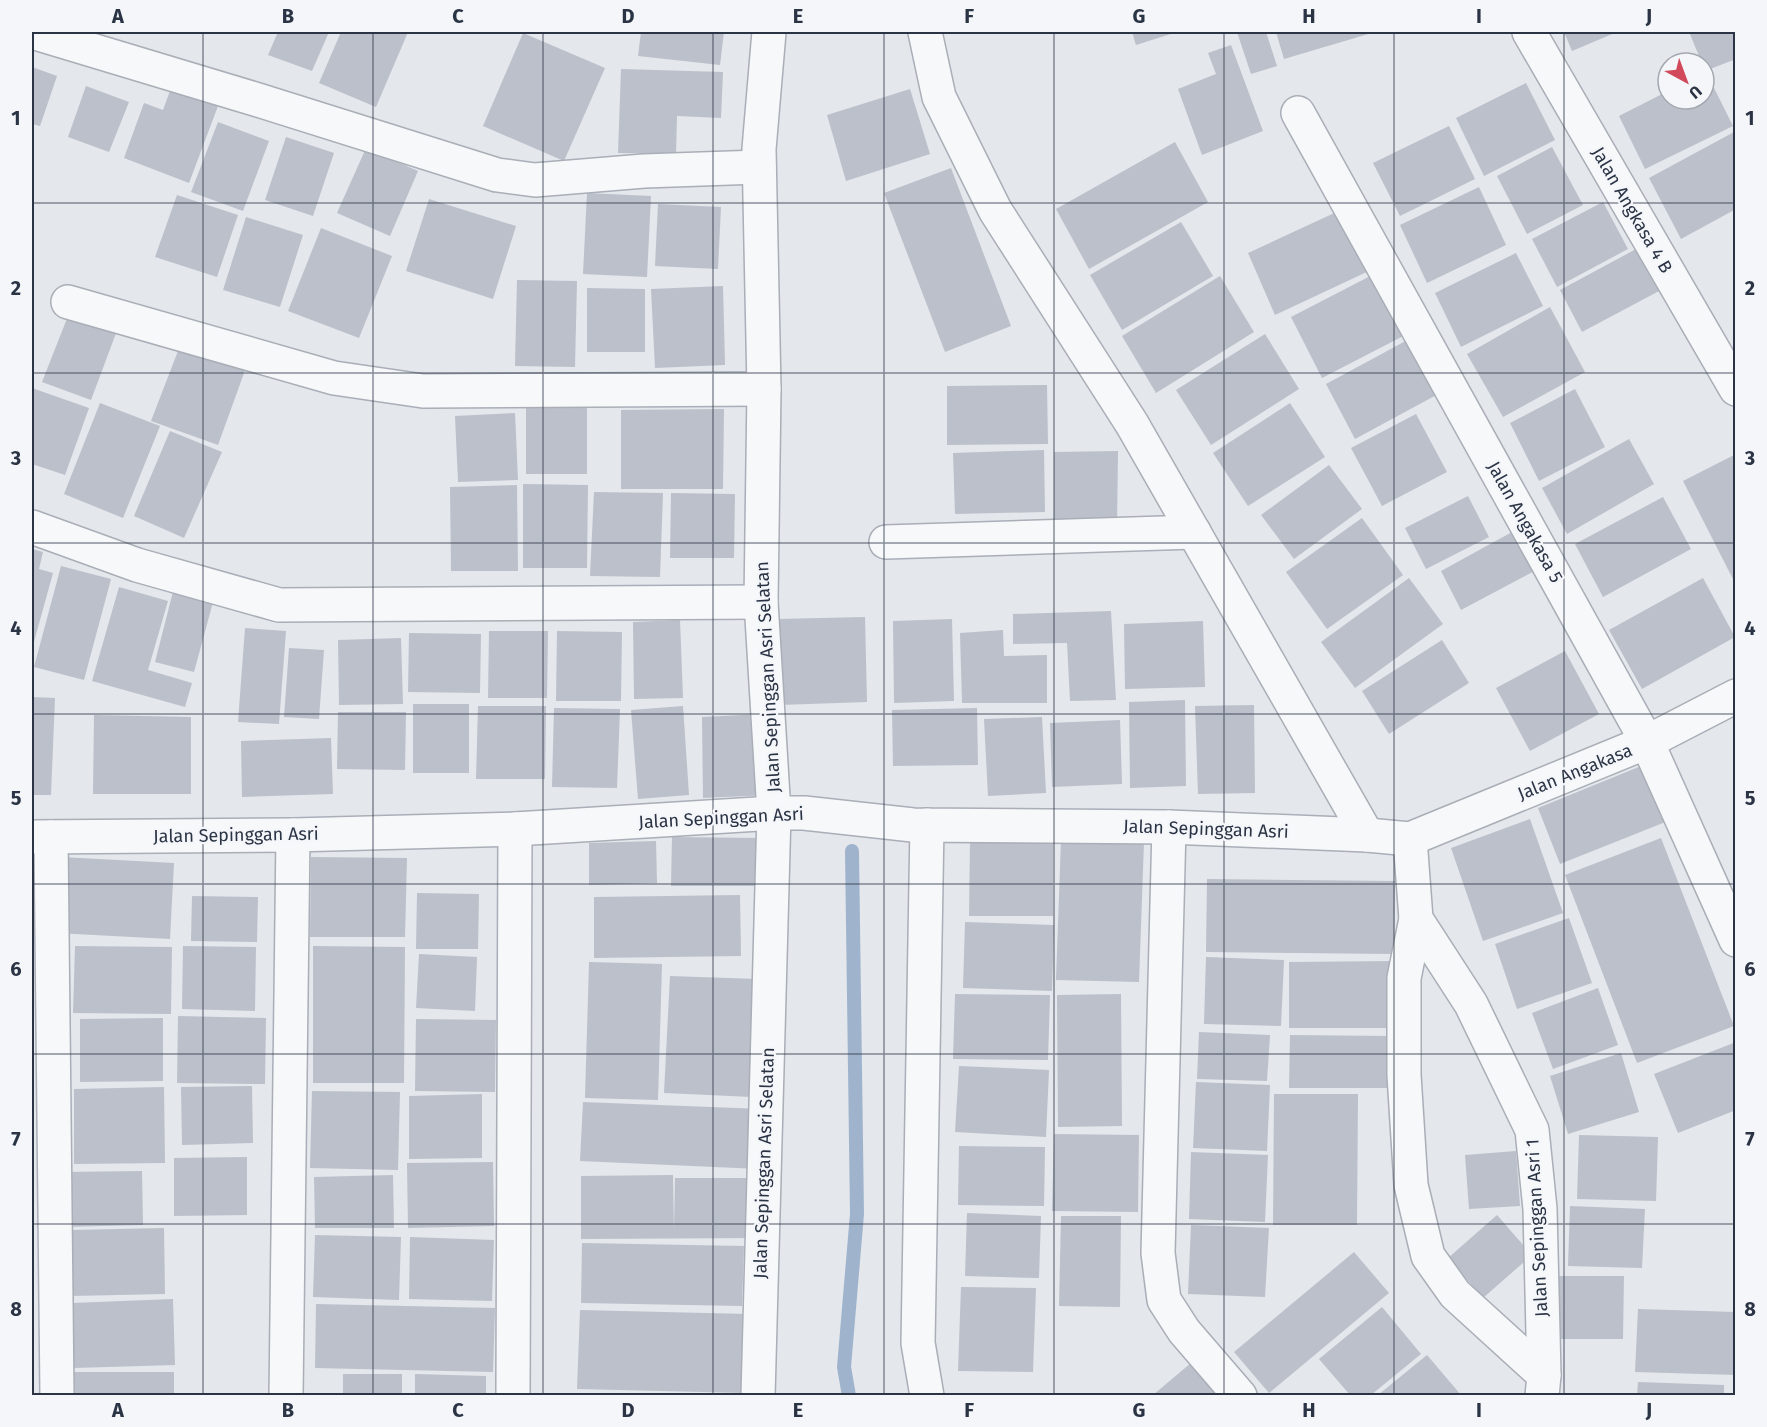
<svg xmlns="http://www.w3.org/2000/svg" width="1767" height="1427" viewBox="0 0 1767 1427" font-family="'Fira Sans',sans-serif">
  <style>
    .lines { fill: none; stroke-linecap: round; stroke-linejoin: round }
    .stream { stroke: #9fb4cc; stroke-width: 14 }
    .building { fill: #bbc0ca }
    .minor-casing { stroke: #a9aeb7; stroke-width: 36 }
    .minor { stroke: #f7f8fa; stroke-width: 33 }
    .grid { fill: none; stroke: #2b3445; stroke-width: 1.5; stroke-opacity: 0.55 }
    .labels { text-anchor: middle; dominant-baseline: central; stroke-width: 4.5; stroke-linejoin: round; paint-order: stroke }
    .street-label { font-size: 18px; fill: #2b3445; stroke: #f4f6f9 }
    .neatline { fill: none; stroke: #2b3445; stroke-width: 2 }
    .grid-label { font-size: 20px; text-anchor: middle; font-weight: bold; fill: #2b3445 }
  </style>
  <rect width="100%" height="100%" fill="#e4e7ec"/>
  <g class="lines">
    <polyline class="stream" points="849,1396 844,1367 857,1214 852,851"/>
  </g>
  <g class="building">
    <polygon points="278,32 329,32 312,71 268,55"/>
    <polygon points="341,32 408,32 376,107 319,83"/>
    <polygon points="641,32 724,32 720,65 638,56"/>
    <polygon points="1132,32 1177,32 1136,45"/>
    <polygon points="1237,32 1266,32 1277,66 1251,74"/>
    <polygon points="1276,32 1375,32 1284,59"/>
    <polygon points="1564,32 1617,32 1572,51"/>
    <polygon points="1689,32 1736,32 1736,59 1705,71 1704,63 1702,63"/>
    <polygon points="523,33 605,68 564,161 483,126"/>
    <polygon points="1231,45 1263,131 1202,155 1178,89 1216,74 1208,53"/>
    <polygon points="32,67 57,76 40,126 32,124"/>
    <polygon points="621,69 723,72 721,118 677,116 676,154 618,153"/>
    <polygon points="1706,72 1733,126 1645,169 1619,116 1668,91 1668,99 1704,99 1704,73"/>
    <polygon points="1526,83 1555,140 1484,176 1456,118"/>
    <polygon points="86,86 129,102 109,152 68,137"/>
    <polygon points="171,88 218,106 189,183 124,158 144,103 163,110"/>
    <polygon points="910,89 930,154 846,181 827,115"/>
    <polygon points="218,122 269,141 243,211 191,192"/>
    <polygon points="1449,126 1475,179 1400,216 1373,163"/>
    <polygon points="1734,132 1736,209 1681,239 1649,178"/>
    <polygon points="286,137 334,153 313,216 265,200"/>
    <polygon points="1175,142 1208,202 1089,269 1056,209"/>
    <polygon points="1552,147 1583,205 1527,234 1497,176"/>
    <polygon points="366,148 418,171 390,236 337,213"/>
    <polygon points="951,168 1011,326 945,352 884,193"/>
    <polygon points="1479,187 1506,245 1427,283 1400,225"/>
    <polygon points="587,193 651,196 647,277 583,274"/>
    <polygon points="177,195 238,215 217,277 155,257"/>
    <polygon points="429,199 516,226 493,299 406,271"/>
    <polygon points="1603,202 1628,249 1557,287 1532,239"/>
    <polygon points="658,204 721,207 718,269 655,266"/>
    <polygon points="1343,209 1371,270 1275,315 1248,253"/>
    <polygon points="246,217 303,235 280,307 223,290"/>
    <polygon points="1181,222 1213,276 1122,330 1090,275"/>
    <polygon points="321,228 392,256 359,338 288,311"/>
    <polygon points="1638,248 1661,290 1582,332 1560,290"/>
    <polygon points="1516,253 1543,306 1461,347 1435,293"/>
    <polygon points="1380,271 1411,332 1322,378 1291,317"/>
    <polygon points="1220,276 1254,332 1156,393 1122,336"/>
    <polygon points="517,280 577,281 575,367 515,366"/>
    <polygon points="723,286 725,365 655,368 651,289"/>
    <polygon points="587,288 645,289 645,352 587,352"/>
    <polygon points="1550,307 1585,372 1503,417 1467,354"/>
    <polygon points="70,311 118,328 91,400 42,382"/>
    <polygon points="1265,334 1299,389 1211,445 1176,390"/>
    <polygon points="1413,337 1442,392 1355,439 1326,384"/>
    <polygon points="183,338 248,362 218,445 151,421"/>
    <polygon points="1047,385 1048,444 947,445 947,386"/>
    <polygon points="32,388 89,408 65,475 32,464"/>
    <polygon points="1575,389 1605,447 1539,481 1510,423"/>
    <polygon points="587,401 587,474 526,474 526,402"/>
    <polygon points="100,403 160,426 123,518 64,494"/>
    <polygon points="1290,403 1325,457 1248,506 1213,453"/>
    <polygon points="724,409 723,489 621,489 621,410"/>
    <polygon points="515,413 518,480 458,482 455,416"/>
    <polygon points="1416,414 1447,472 1382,506 1351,448"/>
    <polygon points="170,431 222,452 184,538 134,516"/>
    <polygon points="1629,439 1654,484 1567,534 1542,488"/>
    <polygon points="1044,450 1045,512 955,514 953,453"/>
    <polygon points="1118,451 1117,529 1054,530 1054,452"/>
    <polygon points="1736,454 1736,585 1683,481"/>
    <polygon points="1329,465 1362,509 1294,559 1261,515"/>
    <polygon points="523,484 588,485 587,568 523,568"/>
    <polygon points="517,485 518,571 451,571 450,487"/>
    <polygon points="594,492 663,493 660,577 590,576"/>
    <polygon points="671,493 735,494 734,558 670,558"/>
    <polygon points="1468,496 1489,537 1426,569 1405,528"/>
    <polygon points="1663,497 1691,549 1603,597 1575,544"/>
    <polygon points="1362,518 1403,575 1327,629 1286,572"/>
    <polygon points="1523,526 1544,566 1461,610 1441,571"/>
    <polygon points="32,549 43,552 39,569 53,573 32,649"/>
    <polygon points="61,566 111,579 84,680 34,667"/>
    <polygon points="1409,578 1443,624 1355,688 1321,642"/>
    <polygon points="1703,578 1735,637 1642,689 1609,630"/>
    <polygon points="176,580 216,591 194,672 155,662"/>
    <polygon points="119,587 168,601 148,670 192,683 185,707 92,681"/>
    <polygon points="1111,611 1116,700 1070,701 1067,643 1013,644 1013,614"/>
    <polygon points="865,617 867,702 779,705 777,619"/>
    <polygon points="952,619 954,701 894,703 893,621"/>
    <polygon points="680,620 683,698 634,699 633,622"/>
    <polygon points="1203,621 1205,687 1125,689 1124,624"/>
    <polygon points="245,628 286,631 279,724 238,722"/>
    <polygon points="1003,630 1004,656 1047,655 1047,703 962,703 960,633"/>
    <polygon points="489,631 548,631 547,698 488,698"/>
    <polygon points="557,631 622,632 621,701 556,701"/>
    <polygon points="409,633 481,634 480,693 408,692"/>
    <polygon points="401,638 403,704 339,705 338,640"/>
    <polygon points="1442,640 1469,683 1389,734 1362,691"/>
    <polygon points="289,648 324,650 319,719 284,717"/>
    <polygon points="1565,651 1599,714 1530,751 1496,688"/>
    <polygon points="32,697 55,698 51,795 32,795"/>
    <polygon points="1185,700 1186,786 1130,788 1129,702"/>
    <rect x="413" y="704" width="56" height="69"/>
    <polygon points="1254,705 1255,793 1198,794 1195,706"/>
    <polygon points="478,706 546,706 545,779 476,779"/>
    <polygon points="683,706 689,795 638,799 631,710"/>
    <polygon points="554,708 620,709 617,788 552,787"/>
    <polygon points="977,708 978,765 893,766 892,710"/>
    <polygon points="338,712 406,712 405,770 337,769"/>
    <polygon points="765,714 768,795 703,798 702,717"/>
    <polygon points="94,715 191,717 191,794 93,794"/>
    <polygon points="1042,717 1046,793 988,796 984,719"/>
    <polygon points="1120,720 1122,784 1052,787 1050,723"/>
    <polygon points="331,738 333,794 242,797 241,741"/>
    <polygon points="1646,764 1668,821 1560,864 1538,808"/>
    <polygon points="1530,819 1563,913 1483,941 1451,848"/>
    <polygon points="672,837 759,838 758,886 671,886"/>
    <polygon points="1661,838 1734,1026 1637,1063 1565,875"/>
    <polygon points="970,840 1053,840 1053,916 969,916"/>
    <polygon points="1061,840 1144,842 1139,982 1056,980"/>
    <polygon points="656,841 657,883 589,885 589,843"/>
    <polygon points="61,857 174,863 170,939 56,933"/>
    <polygon points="311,857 407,858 405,937 310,937"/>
    <polygon points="1207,879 1395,881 1394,954 1206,952"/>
    <polygon points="417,893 479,894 478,949 416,949"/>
    <polygon points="740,895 741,956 594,958 594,897"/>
    <polygon points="192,896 258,897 257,942 191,941"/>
    <polygon points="1569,918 1592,983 1517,1009 1495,944"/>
    <polygon points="965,922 1054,925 1052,991 963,988"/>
    <polygon points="75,946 172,947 171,1014 73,1013"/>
    <polygon points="183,946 256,947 255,1011 182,1009"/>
    <polygon points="313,946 405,947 404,1083 313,1083"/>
    <polygon points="419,954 477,957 475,1011 416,1008"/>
    <polygon points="1206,957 1284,960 1281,1026 1204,1024"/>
    <polygon points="1393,961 1393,1028 1289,1028 1289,962"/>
    <polygon points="589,962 662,964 658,1100 585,1098"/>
    <polygon points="670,976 757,979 752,1097 664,1093"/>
    <polygon points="1598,988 1618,1045 1553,1069 1532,1013"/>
    <polygon points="955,994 1050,995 1048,1060 953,1059"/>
    <polygon points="1121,994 1122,1126 1058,1127 1057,995"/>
    <polygon points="178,1016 266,1018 265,1084 177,1083"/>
    <polygon points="163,1018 163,1081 80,1082 80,1019"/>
    <polygon points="416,1019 496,1020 495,1092 415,1091"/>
    <polygon points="1199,1032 1270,1035 1267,1081 1197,1079"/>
    <polygon points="1290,1035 1388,1036 1387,1088 1289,1088"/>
    <polygon points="1736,1042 1736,1110 1678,1133 1654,1074"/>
    <polygon points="1621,1053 1639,1112 1568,1134 1550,1076"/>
    <polygon points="959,1066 1049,1070 1046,1137 955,1132"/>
    <polygon points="1196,1082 1270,1085 1267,1151 1193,1148"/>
    <polygon points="252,1086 253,1143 182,1145 181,1087"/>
    <polygon points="164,1087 165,1163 74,1164 74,1089"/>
    <polygon points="312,1091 400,1092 398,1170 310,1168"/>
    <polygon points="482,1094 482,1158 409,1159 409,1096"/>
    <polygon points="1274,1094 1358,1094 1357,1225 1273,1225"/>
    <polygon points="583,1102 762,1109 759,1169 580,1161"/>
    <polygon points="1054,1134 1139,1135 1138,1212 1052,1211"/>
    <polygon points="1579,1135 1658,1137 1656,1201 1577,1199"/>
    <polygon points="959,1146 1045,1147 1044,1206 958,1205"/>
    <polygon points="1516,1151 1520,1206 1469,1209 1465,1155"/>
    <polygon points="1191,1152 1268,1155 1265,1222 1189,1219"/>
    <polygon points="247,1157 247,1215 174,1216 174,1158"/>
    <polygon points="493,1162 494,1226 408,1228 407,1163"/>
    <polygon points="142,1171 143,1225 63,1227 62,1172"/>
    <polygon points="393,1175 394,1228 315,1228 314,1177"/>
    <polygon points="673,1175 674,1231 675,1178 761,1178 760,1238 581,1239 581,1176"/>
    <polygon points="1570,1206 1645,1209 1642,1268 1568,1266"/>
    <polygon points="967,1213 1041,1216 1039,1278 965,1276"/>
    <polygon points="1497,1215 1532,1255 1483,1298 1448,1258"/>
    <polygon points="1061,1216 1121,1216 1120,1307 1059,1306"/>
    <polygon points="1191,1225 1269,1228 1265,1297 1188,1294"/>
    <polygon points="164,1228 165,1294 71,1296 71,1230"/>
    <polygon points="315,1235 401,1237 399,1300 313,1297"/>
    <polygon points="410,1237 494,1240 492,1301 409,1299"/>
    <polygon points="582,1243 744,1246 742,1306 581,1303"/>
    <polygon points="1354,1252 1389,1293 1269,1393 1234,1352"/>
    <polygon points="1549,1276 1624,1276 1623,1339 1548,1339"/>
    <polygon points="961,1287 1036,1288 1033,1372 958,1371"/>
    <polygon points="173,1299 175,1365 74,1368 72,1303"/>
    <polygon points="316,1304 495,1308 493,1372 315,1368"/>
    <polygon points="1382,1307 1421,1354 1371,1395 1350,1395 1319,1359"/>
    <polygon points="1638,1309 1736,1312 1736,1375 1635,1372"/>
    <polygon points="580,1310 748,1314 745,1393 577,1389"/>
    <polygon points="1427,1355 1461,1395 1378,1395"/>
    <polygon points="1191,1363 1219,1395 1153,1395"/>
    <polygon points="74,1372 174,1372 174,1395 73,1395"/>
    <rect x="343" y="1374" width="59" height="21"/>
    <polygon points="415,1374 486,1376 486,1395 415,1395"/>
    <polygon points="1638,1382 1724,1385 1724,1395 1637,1395"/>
  </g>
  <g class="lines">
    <defs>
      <g id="minor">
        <polyline points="32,32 258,100 497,175 535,180 644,171 759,167"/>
        <polyline points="925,32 939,97 995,210 1132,424 1367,835"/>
        <polyline points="1529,32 1736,389"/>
        <polyline points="1298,113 1647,742 1736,940"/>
        <polyline points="68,302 334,378 423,391 764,389"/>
        <polyline points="32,527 137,565 279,605 761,602"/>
        <polyline points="886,542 1194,532"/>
        <polyline points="1169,827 1158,1253 1164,1300 1184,1331 1240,1396"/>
        <polyline points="32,837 293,835 515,829 774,813 804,813 913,825 1169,827 1367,835 1410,839 1647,742 1736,696"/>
        <polyline points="51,837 57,1396"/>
        <polyline points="1410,839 1416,919 1471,1004 1532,1130 1540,1209 1544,1375 1542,1396"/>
        <polyline points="1416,919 1404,978 1404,1075 1411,1185 1428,1256 1455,1294 1544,1375"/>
        <polyline points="286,1396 293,835"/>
        <polyline points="513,1396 515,829"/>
        <polyline points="758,1396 774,813 761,602 764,389 759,149 769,32"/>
        <polyline points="927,1396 918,1343 927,825"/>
      </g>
    </defs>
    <use href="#minor" class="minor-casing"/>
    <use href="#minor" class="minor"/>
  </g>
  <path class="grid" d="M203,32V1396M373,32V1396M543,32V1396M713,32V1396M884,32V1396M1054,32V1396M1224,32V1396M1394,32V1396M1564,32V1396M32,203H1736M32,373H1736M32,543H1736M32,714H1736M32,884H1736M32,1054H1736M32,1224H1736"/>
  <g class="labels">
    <g class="street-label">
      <text transform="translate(1632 210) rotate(60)">Jalan Angkasa 4 B</text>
      <text transform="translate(1525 522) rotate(61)">Jalan Angakasa 5</text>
      <text transform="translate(768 677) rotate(-93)">Jalan Sepinggan Asri Selatan</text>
      <text transform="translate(1575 772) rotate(-22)">Jalan Angakasa</text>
      <text transform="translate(721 818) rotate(-3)">Jalan Sepinggan Asri</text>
      <text transform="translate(1206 829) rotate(2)">Jalan Sepinggan Asri</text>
      <text transform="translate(236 835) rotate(-1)">Jalan Sepinggan Asri</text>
      <text transform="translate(764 1163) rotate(-88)">Jalan Sepinggan Asri Selatan</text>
      <text transform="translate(1537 1228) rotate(-93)">Jalan Sepinggan Asri 1</text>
    </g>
  </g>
  <rect width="1767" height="1427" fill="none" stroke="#f4f6f9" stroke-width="66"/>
  <g transform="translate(1686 81) rotate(139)"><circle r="28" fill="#f4f6f9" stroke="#a4a8b1" stroke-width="1.5"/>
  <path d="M0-4.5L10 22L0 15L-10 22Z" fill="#d1495b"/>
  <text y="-9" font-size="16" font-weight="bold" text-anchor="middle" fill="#2b3445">U</text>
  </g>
  <rect x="33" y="33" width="1701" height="1361" class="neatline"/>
  <g class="grid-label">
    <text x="118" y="23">A</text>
    <text x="288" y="23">B</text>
    <text x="458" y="23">C</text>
    <text x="628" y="23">D</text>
    <text x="798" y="23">E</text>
    <text x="969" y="23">F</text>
    <text x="1139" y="23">G</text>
    <text x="1309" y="23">H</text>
    <text x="1479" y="23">I</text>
    <text x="1649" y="23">J</text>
    <text x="16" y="125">1</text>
    <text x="1750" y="125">1</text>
    <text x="16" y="295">2</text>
    <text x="1750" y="295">2</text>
    <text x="16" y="465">3</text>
    <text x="1750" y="465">3</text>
    <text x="16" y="635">4</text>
    <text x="1750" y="635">4</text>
    <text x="16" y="805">5</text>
    <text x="1750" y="805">5</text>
    <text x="16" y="976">6</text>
    <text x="1750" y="976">6</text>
    <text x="16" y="1146">7</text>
    <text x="1750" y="1146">7</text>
    <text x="16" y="1316">8</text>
    <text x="1750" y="1316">8</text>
    <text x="118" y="1417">A</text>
    <text x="288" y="1417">B</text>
    <text x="458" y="1417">C</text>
    <text x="628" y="1417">D</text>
    <text x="798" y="1417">E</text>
    <text x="969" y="1417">F</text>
    <text x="1139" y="1417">G</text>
    <text x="1309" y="1417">H</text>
    <text x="1479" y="1417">I</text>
    <text x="1649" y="1417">J</text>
  </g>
</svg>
